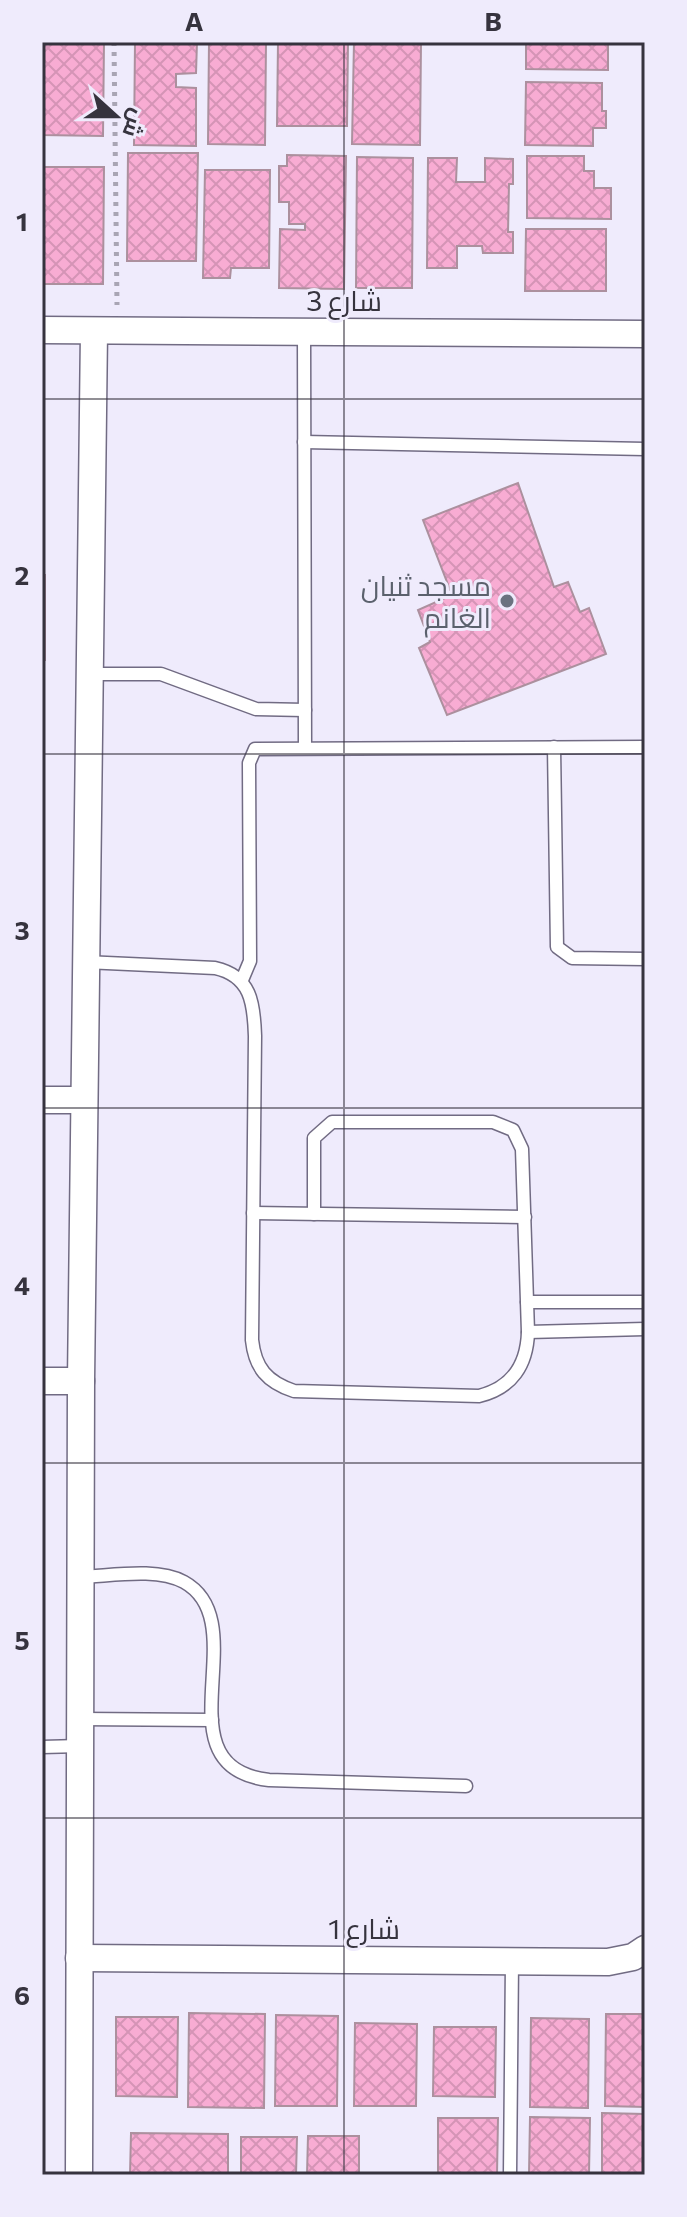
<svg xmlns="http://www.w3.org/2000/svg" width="687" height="2217" viewBox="0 0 687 2217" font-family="Commissioner,Cairo,sans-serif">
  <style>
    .building { fill: url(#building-cross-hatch); stroke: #ac909e; stroke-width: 2 }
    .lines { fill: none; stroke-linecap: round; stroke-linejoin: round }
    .service-casing { stroke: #716b83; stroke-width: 15 }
    .minor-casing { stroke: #716b83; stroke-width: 29 }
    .path { stroke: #a9a5b4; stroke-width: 5; stroke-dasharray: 4 6; stroke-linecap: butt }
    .service { stroke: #fff; stroke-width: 12 }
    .minor { stroke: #fff; stroke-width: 26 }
    .grid { fill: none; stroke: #36333e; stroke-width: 2; stroke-opacity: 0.55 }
    .worship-dot { fill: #6b7280; stroke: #efebfc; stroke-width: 3 }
    .labels { text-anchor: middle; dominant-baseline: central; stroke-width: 6; stroke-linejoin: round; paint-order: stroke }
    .street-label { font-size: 28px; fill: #36333e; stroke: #efebfc }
    .worship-label { font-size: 28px; fill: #5b616d; stroke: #efebfc; text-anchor: end }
    .neatline { fill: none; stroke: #36333e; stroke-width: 3 }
    .grid-label { font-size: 26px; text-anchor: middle; font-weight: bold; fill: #36333e }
  </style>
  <defs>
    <pattern id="building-cross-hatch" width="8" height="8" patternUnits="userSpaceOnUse" patternTransform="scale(2)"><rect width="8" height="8" fill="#f8acd3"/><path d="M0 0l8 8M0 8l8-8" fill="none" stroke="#d594b6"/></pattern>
  </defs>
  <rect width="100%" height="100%" fill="#efebfc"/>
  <g class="building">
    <polygon points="42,42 104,42 103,136 42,135"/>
    <polygon points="135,42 197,42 196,73 176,74 176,87 196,88 196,146 134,145"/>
    <polygon points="209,42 266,42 265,145 208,144"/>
    <polygon points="278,42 348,42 347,126 277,126"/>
    <polygon points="354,42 421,42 420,145 352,144"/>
    <polygon points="526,42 608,42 608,70 526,69"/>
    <polygon points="526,82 602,83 602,111 606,111 606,128 593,128 593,146 525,145"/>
    <polygon points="128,153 198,153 196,261 127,261"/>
    <polygon points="287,155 346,156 344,289 279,288 280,229 305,230 305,224 289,224 289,202 279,202 279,166 287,166"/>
    <polygon points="527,156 584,156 584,171 594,171 594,188 611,188 611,219 527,218"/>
    <polygon points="357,157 413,158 412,288 356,288"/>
    <polygon points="428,158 457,158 456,182 485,182 485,158 513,159 513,184 509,184 508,232 513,232 513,253 483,253 482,246 457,246 457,268 427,268"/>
    <polygon points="44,167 104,167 103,284 43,284"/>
    <polygon points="205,170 270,170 269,268 231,268 230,278 203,278"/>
    <polygon points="526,229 606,229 606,291 525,291"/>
    <polygon points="518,483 554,587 568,582 580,612 589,608 606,654 447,715 419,648 430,642 418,610 452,595 423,520"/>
    <rect x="42" y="575" width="3" height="85"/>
    <polygon points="189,2013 265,2014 264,2108 188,2107"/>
    <polygon points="606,2014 645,2014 645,2107 605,2106"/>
    <polygon points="276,2015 338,2016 337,2106 275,2106"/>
    <polygon points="116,2017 178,2017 177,2097 116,2096"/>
    <polygon points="531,2018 589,2019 588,2108 530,2107"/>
    <polygon points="355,2023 417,2024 416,2106 354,2106"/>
    <polygon points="434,2027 496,2027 495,2097 433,2096"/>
    <polygon points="602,2113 645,2114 645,2175 602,2175"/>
    <polygon points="530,2117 590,2118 589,2175 529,2175"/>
    <polygon points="438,2118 498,2118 497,2175 438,2175"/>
    <polygon points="131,2133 228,2134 228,2175 130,2175"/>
    <polygon points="308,2136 359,2136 359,2175 307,2175"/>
    <polygon points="241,2137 297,2137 296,2175 241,2175"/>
  </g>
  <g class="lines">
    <defs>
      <g id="service">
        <polyline points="304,332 305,748"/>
        <polyline points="304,442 645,449"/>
        <polyline points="89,674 161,674 256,709 305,710"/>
        <polyline points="554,747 557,947 572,958 645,959"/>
        <path d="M85,962L215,968C251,976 254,1003 255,1036L252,1340C255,1368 267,1382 294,1391L479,1396C512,1388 527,1365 528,1332L522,1149L513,1130L493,1122H332L314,1138V1214"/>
        <polyline points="242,980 250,961 249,763 255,749 645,747"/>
        <polyline points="253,1213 525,1217"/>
        <polyline points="527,1302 645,1302"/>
        <polyline points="528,1332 645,1329"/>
        <path d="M80,1577C111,1576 156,1567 184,1582C258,1623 156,1767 269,1780L466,1786"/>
        <polyline points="80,1719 212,1720"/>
        <polyline points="42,1747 80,1746"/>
        <polyline points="510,2175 512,1961"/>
      </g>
      <g id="minor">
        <polyline points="42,330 645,334"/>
        <polyline points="42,1100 84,1100"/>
        <polyline points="42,1381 81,1381"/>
        <polyline points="79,1958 608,1962 633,1957 645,1949"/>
        <polyline points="79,2175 81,1381 94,331"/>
      </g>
    </defs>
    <use href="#service" class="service-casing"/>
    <use href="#minor" class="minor-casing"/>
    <polyline class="path" points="114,42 117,305"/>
    <use href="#service" class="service"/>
    <use href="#minor" class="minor"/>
  </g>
  <path class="grid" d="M344,42V2175M42,399H645M42,754H645M42,1108H645M42,1463H645M42,1818H645"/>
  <circle class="worship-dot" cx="507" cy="601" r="8"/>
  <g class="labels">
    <g class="street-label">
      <text x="344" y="300">شارع 3</text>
      <text x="364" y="1928">شارع 1</text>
    </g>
    <g class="worship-label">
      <text x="491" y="585">مسجد ثنيان<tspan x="491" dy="32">الغانم</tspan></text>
    </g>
  </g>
  <rect width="687" height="2217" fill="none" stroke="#efebfc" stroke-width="88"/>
  <g transform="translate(116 116) rotate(111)" stroke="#efebfc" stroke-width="6" paint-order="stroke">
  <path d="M0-6L14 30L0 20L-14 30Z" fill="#36333e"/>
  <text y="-12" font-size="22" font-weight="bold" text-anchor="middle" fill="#36333e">ش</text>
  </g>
  <rect x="44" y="44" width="599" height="2129" class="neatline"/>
  <g class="grid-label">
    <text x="194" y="31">A</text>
    <text x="493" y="31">B</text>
    <text x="22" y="231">1</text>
    <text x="22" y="585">2</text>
    <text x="22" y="940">3</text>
    <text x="22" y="1295">4</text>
    <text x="22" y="1650">5</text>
    <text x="22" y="2005">6</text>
  </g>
</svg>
